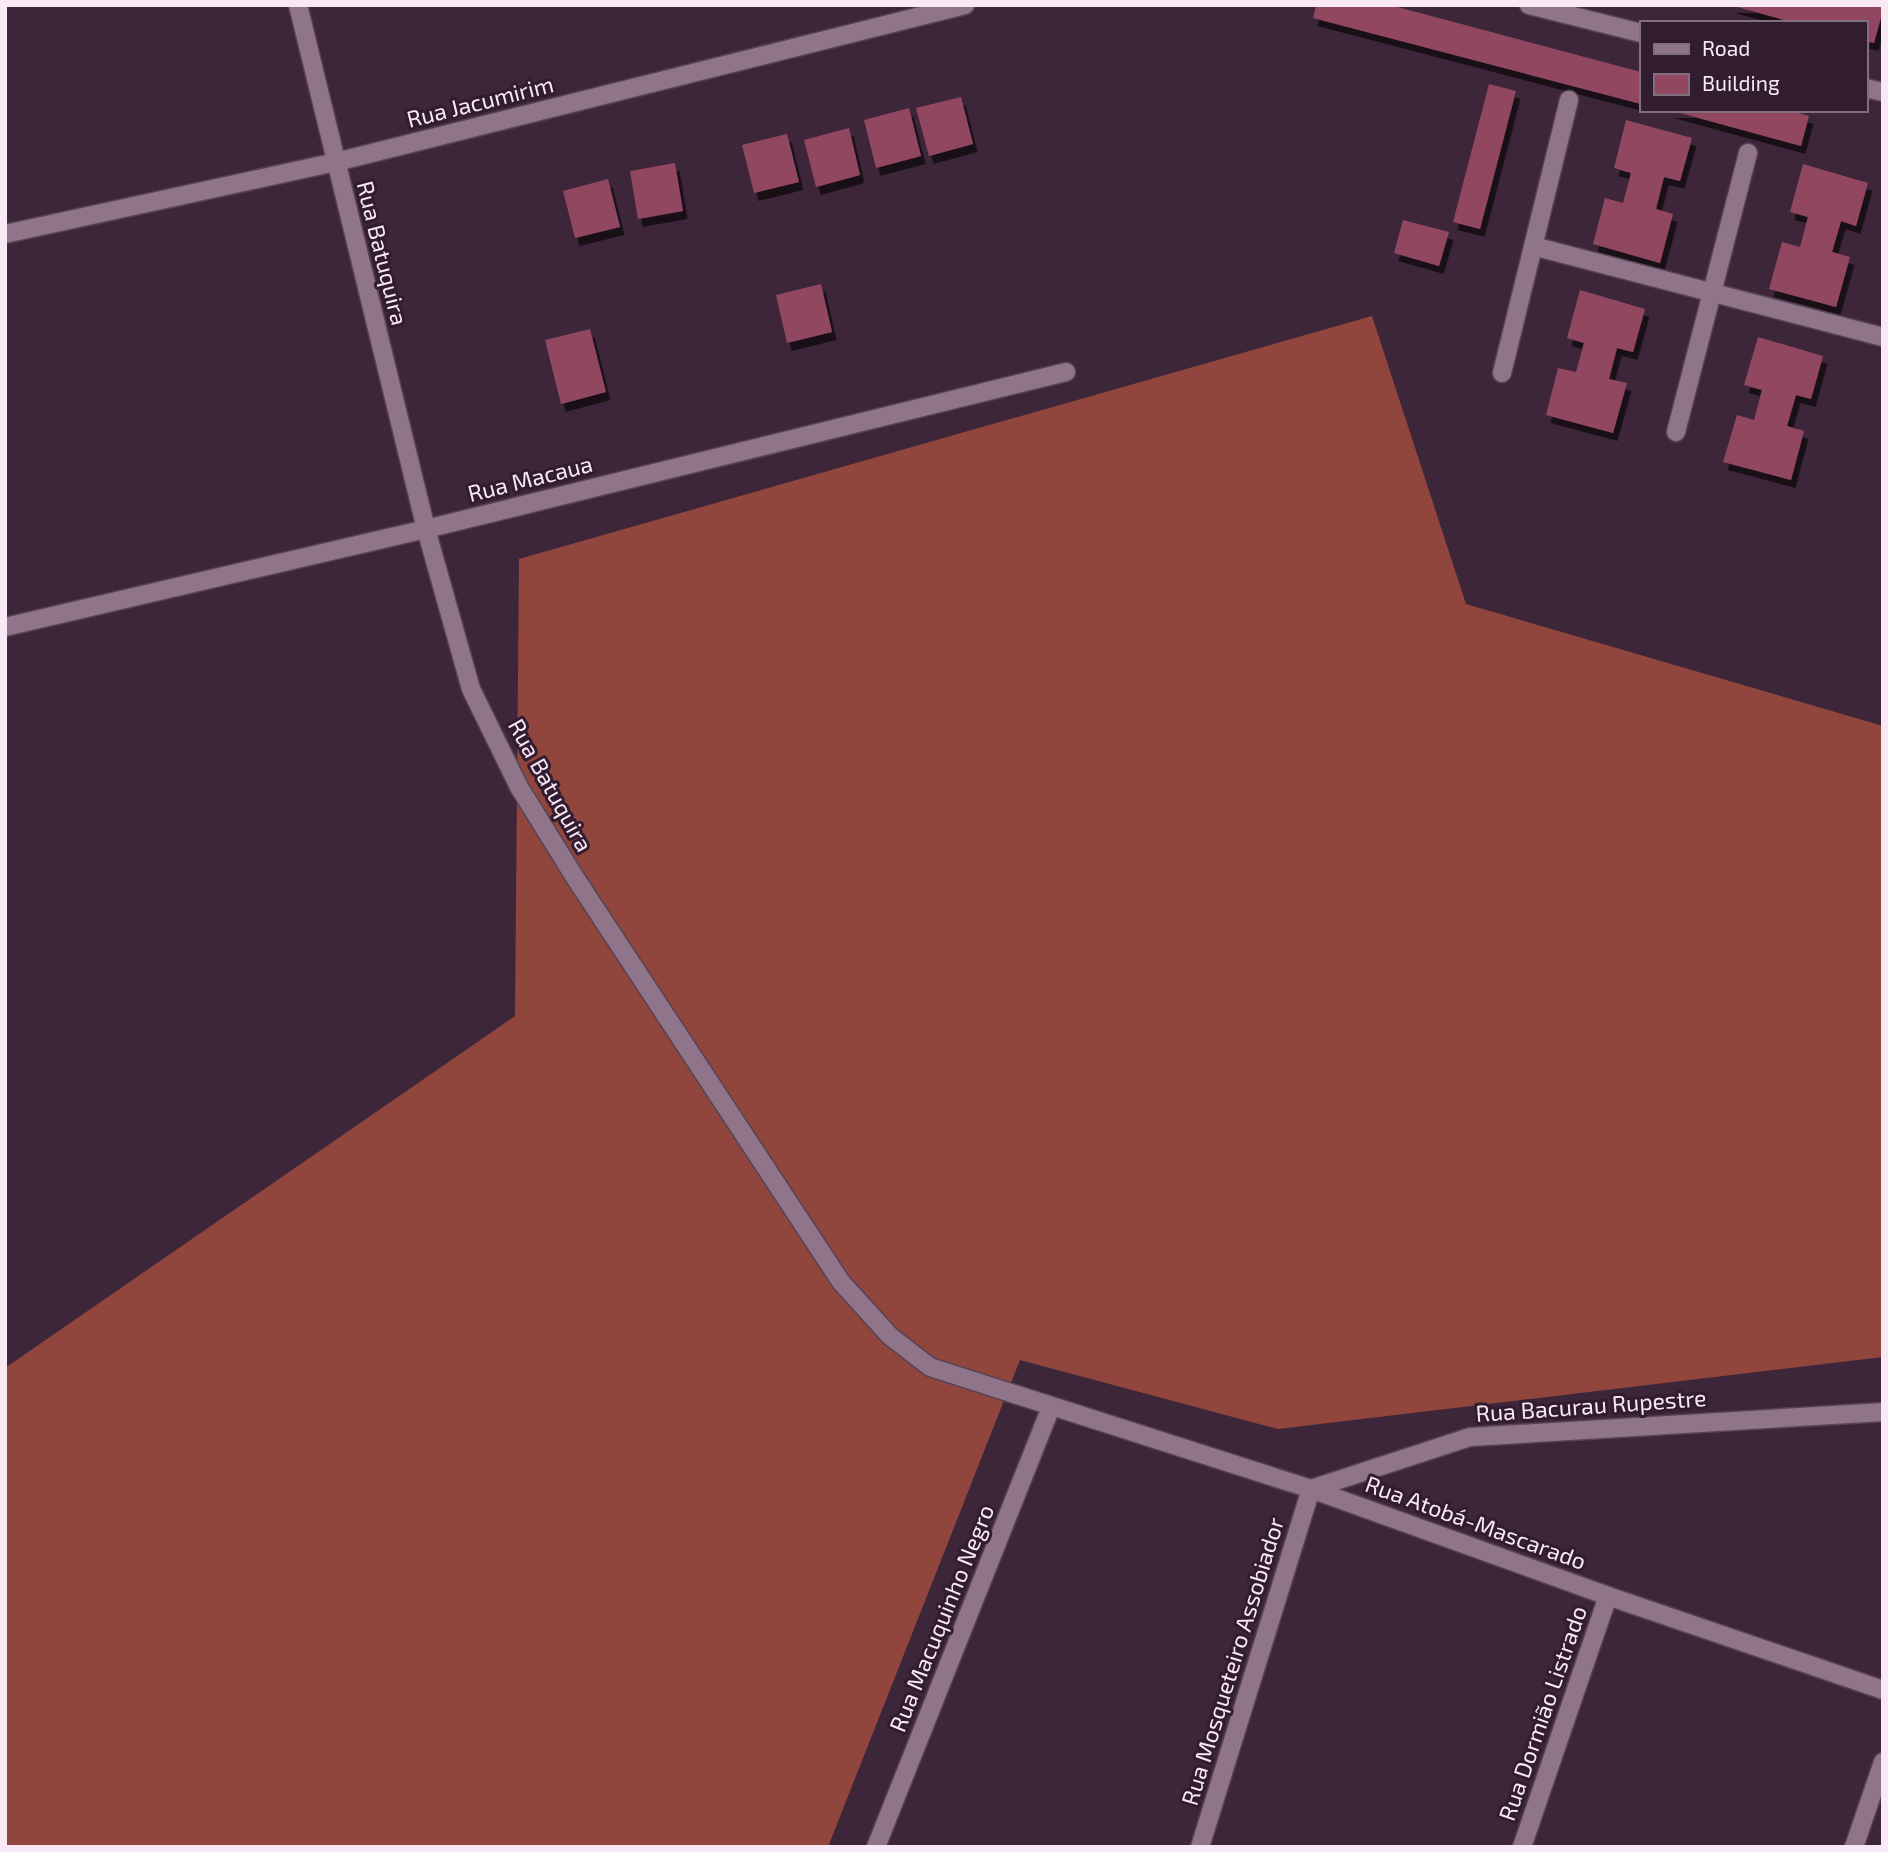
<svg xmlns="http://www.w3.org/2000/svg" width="1888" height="1852" viewBox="0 0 1888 1852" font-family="'Exo 2',sans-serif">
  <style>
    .forest { fill: #90453d }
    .building { fill: #914760; filter: url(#shadow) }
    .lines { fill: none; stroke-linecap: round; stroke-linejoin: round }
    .street-casing { stroke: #564353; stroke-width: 21 }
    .street { stroke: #8f748a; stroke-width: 18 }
    .labels { text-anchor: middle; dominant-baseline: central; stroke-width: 6; stroke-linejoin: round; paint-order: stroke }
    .street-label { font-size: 23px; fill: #f8e9f5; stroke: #321c2f }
  </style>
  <defs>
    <filter id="shadow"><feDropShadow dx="4.5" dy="8" stdDeviation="0" flood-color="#0009"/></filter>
  </defs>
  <rect width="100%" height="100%" fill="#3d2639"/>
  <polygon class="forest" points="1372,316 1466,604 1883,726 1883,1357 1278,1429 1020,1360 828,1847 5,1847 5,1368 515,1016 519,559"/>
  <g class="building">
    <polygon points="1316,5 1390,5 1641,72 1641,104 1313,18"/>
    <polygon points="1730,5 1882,5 1883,10 1874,43 1865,41 1865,23 1795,23"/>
    <polygon points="1489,84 1516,91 1480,229 1453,222"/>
    <polygon points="961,97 973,144 929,156 916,108"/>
    <polygon points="909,108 921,156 876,168 864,120"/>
    <polygon points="1669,110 1788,110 1809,116 1801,146"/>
    <polygon points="1626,120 1692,138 1680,181 1664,177 1656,209 1673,214 1660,263 1593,244 1605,198 1623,203 1631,173 1614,168"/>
    <polygon points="849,128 860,175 816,187 804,140"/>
    <polygon points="787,134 799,182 754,193 742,145"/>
    <polygon points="675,163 683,211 638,219 630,171"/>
    <polygon points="1803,164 1868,183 1856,226 1841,221 1832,252 1850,257 1836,307 1769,289 1782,242 1800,247 1808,217 1790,212"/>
    <polygon points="608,179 620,227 575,238 563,191"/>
    <polygon points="1403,220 1449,232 1439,266 1394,253"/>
    <polygon points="821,284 832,332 787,343 776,295"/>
    <polygon points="1580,290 1645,309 1633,352 1617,348 1609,379 1627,383 1613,433 1546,415 1558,368 1576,372 1584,343 1567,338"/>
    <polygon points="590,329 606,392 561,404 545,340"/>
    <polygon points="1758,337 1823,356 1811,399 1796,395 1787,426 1804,431 1791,480 1723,462 1737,415 1754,420 1762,390 1744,385"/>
  </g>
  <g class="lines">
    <defs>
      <g id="street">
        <polyline points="298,5 426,529 471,689 519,787 574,876 841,1282 890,1336 930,1367 1311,1489 1608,1596 1883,1690"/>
        <polyline points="1529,5 1641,33"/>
        <polyline points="1865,88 1883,92"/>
        <polyline points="5,234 336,162 965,5"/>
        <polyline points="1533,246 1883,337"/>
        <polyline points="1502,373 1569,100"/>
        <polyline points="1676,432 1748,153"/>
        <polyline points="5,627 426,529 1066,372"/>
        <polyline points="876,1847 1051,1407"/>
        <polyline points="1200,1847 1311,1489 1470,1437 1883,1412"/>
        <polyline points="1522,1847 1608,1596"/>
        <polyline points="1854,1847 1883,1762"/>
      </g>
    </defs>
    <use href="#street" class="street-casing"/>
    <use href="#street" class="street"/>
  </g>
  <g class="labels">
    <g class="street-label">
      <text transform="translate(480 101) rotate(-14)">Rua Jacumirim</text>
      <text transform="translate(383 253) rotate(76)">Rua Batuquira</text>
      <text transform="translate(530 478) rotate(-14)">Rua Macaua</text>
      <text transform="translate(551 785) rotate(61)">Rua Batuquira</text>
      <text transform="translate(1591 1405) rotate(-4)">Rua Bacurau Rupestre</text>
      <text transform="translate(1476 1522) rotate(20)">Rua Atobá-Mascarado</text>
      <text transform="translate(941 1618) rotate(-68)">Rua Macuquinho Negro</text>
      <text transform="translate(1232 1661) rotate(-73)">Rua Mosqueteiro Assobiador</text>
      <text transform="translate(1542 1713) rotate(-71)">Rua Dormião Listrado</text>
    </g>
  </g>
  <rect width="1888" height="1852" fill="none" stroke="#f8e9f5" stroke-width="14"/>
  <rect x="1640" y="21" width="228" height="91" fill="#321c2f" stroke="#816e7e" stroke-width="2"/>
  <rect x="1654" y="44" width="35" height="10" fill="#8f748a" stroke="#816e7e" stroke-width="2"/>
  <text x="1702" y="56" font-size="21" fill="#f8e9f5">Road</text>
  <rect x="1654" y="74" width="35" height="21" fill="#914760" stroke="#816e7e" stroke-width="2"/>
  <text x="1702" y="91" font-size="21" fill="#f8e9f5">Building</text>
</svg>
